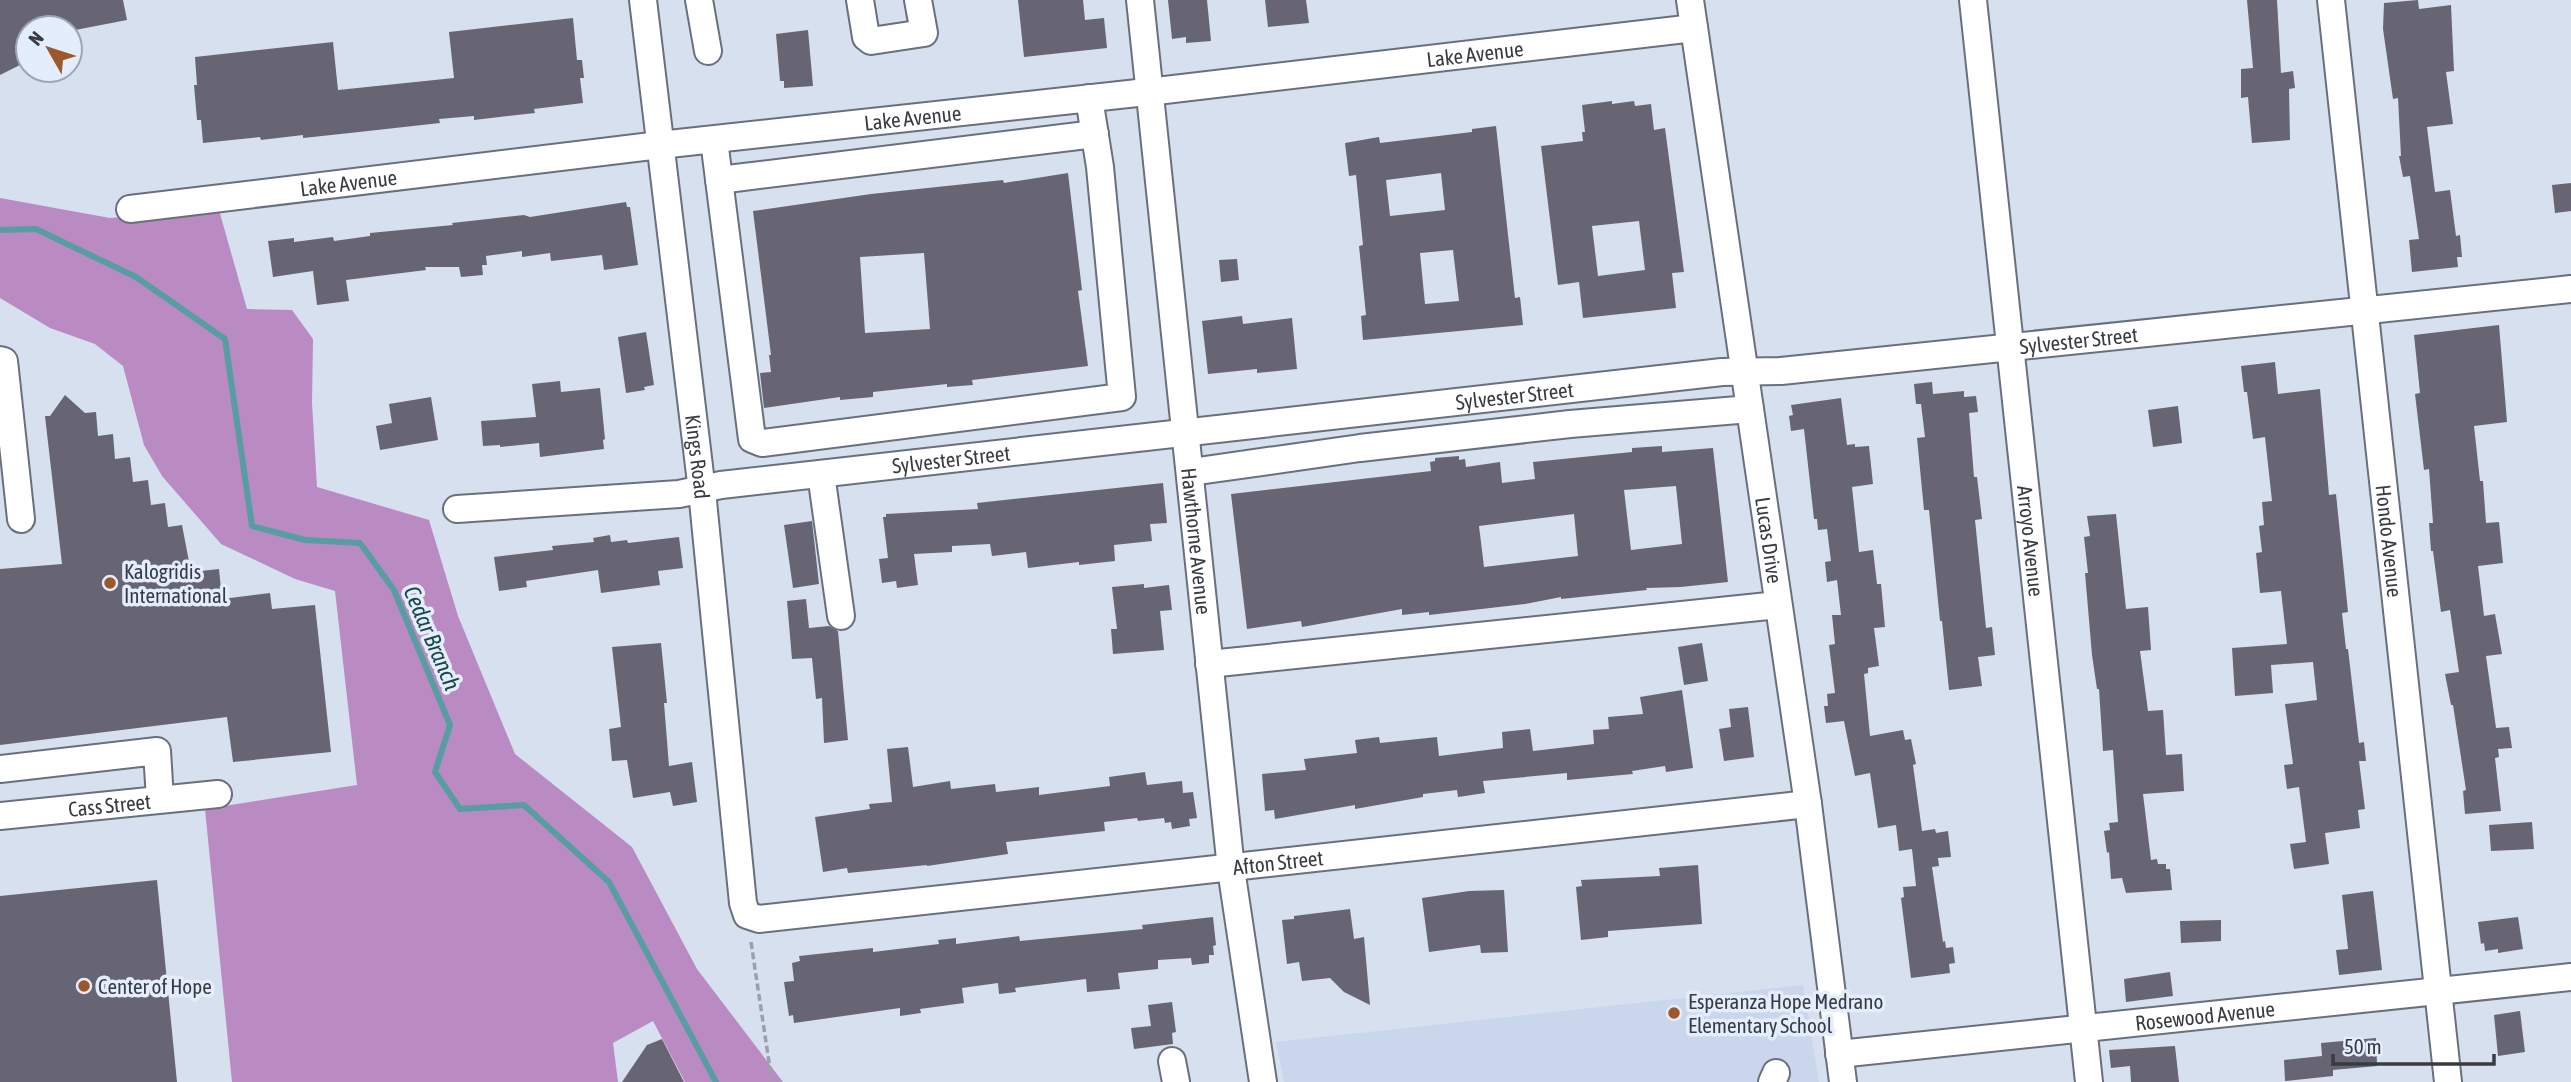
<svg xmlns="http://www.w3.org/2000/svg" width="2571" height="1082" viewBox="0 0 2571 1082" font-family="'Asap Condensed',sans-serif">
  <style>
    .built { fill: #c9d6eb }
    .forest { fill: #b98bc2 }
    .lines { fill: none; stroke-linecap: round; stroke-linejoin: round }
    .stream { stroke: #579da2; stroke-width: 6 }
    .building { fill: #676573; fill-rule: evenodd }
    .minor-casing { stroke: #69707d; stroke-width: 30 }
    .path { stroke: #9aa0ac; stroke-width: 3.5; stroke-dasharray: 7 3.5; stroke-linecap: butt }
    .minor { stroke: #fff; stroke-width: 26 }
    .poi-dot { fill: #9c572a; stroke: #e4edfc; stroke-width: 2.5 }
    .labels { text-anchor: middle; dominant-baseline: central; stroke-width: 7; stroke-linejoin: round; paint-order: stroke }
    .street-label { font-size: 21px; fill: #383b41; stroke: #e4edfc }
    .poi-label { font-size: 21px; fill: #383b41; stroke: #e4edfc; text-anchor: start }
    .water-label { font-size: 23px; font-style: italic; fill: #1a4749; stroke: #e4edfc }
  </style>
  <rect width="100%" height="100%" fill="#d7e0ef"/>
  <polygon class="built" points="1803,985 1819,1082 1284,1082 1276,1042"/>
  <polygon class="forest" points="0,198 110,218 219,210 247,309 292,310 313,339 312,403 317,487 429,520 458,616 515,754 632,847 697,969 783,1082 685,1082 653,1021 613,1043 618,1082 232,1082 205,809 357,785 335,591 295,579 221,544 162,476 144,445 123,366 95,344 50,328 0,298"/>
  <g class="lines">
    <polyline class="stream" points="0,230 36,229 136,277 225,339 252,526 305,540 360,543 394,590 450,725 435,772 460,809 524,805 609,882 716,1082"/>
  </g>
  <g class="building">
    <polygon points="0,0 123,0 127,20 70,31 70,28 28,28 28,61 0,75"/>
    <polygon points="1018,0 1083,0 1085,20 1104,18 1107,48 1024,57"/>
    <polygon points="1168,0 1207,0 1211,41 1186,43 1186,37 1172,39"/>
    <polygon points="1265,0 1306,0 1309,23 1268,27"/>
    <polygon points="2247,0 2277,0 2281,73 2293,71 2295,88 2289,89 2290,140 2252,143 2248,97 2241,98 2241,69 2253,68"/>
    <polygon points="2418,0 2419,9 2451,5 2454,71 2446,72 2453,124 2427,127 2435,192 2450,190 2456,236 2460,235 2462,257 2457,257 2458,267 2412,272 2409,240 2419,239 2410,176 2403,177 2399,156 2401,156 2398,98 2393,99 2383,29 2384,3"/>
    <polygon points="573,18 577,60 582,60 584,78 580,78 583,103 534,109 535,113 474,120 474,116 439,119 440,123 350,133 303,138 303,135 261,140 260,137 203,143 201,120 197,120 194,85 197,85 195,57 333,42 338,90 454,78 449,32"/>
    <polygon points="808,30 813,86 784,88 784,81 780,81 776,34"/>
    <path d="M1612,101V104L1634,101L1635,106L1651,104L1654,130L1665,128L1684,272L1672,273L1676,308L1583,318L1579,282L1558,285L1541,146L1583,141L1582,132H1585L1582,105ZM1639,221L1645,270L1598,276L1592,226Z"/>
    <path d="M1496,126L1515,298L1520,297L1523,325L1363,340L1361,316L1366,315L1359,246L1363,245L1356,175L1349,176L1345,143L1379,137L1380,143L1472,132V129ZM1441,173L1445,210L1390,216L1386,180ZM1453,250L1459,301L1425,304L1420,253Z"/>
    <path d="M1068,173L1082,290L1078,291L1088,366L972,380L973,385L947,387V384L873,392V397L840,400V397L764,408L760,373L771,372L769,355H771L753,211L871,194L1003,180L1004,183ZM924,253L930,329L865,333L860,257Z"/>
    <polygon points="2571,183 2571,211 2555,213 2552,185"/>
    <polygon points="626,202 627,207 630,207 638,265 604,270 602,255 551,261 550,253 522,257 522,251 486,256 487,265 482,265 483,275 461,277 459,267 425,267 426,270 346,280 349,301 317,305 313,271 273,277 268,241 294,238 294,242 333,237 334,241 370,236 370,233 453,225 452,223 524,215 530,217"/>
    <polygon points="1237,259 1239,280 1221,282 1219,260"/>
    <polygon points="1242,316 1243,324 1292,318 1297,369 1257,373 1257,369 1208,374 1202,321"/>
    <polygon points="2499,325 2507,422 2474,426 2480,481 2483,481 2486,523 2499,522 2503,563 2478,566 2484,616 2495,614 2502,654 2486,656 2496,728 2509,727 2512,748 2498,749 2499,757 2495,758 2501,811 2465,814 2463,791 2466,790 2453,705 2451,705 2445,674 2459,672 2450,610 2441,612 2433,551 2431,551 2429,523 2433,523 2429,469 2424,470 2415,394 2420,393 2414,335"/>
    <polygon points="646,332 654,385 644,387 645,390 626,393 618,337"/>
    <polygon points="2275,362 2278,394 2320,389 2329,495 2336,494 2348,612 2342,613 2346,649 2348,649 2359,743 2364,742 2366,761 2359,761 2365,809 2358,810 2360,828 2325,833 2329,864 2294,869 2290,844 2306,842 2299,787 2287,789 2284,765 2293,764 2285,704 2317,700 2313,662 2271,665 2273,693 2235,696 2232,648 2287,644 2281,591 2260,593 2256,553 2262,552 2259,526 2264,525 2262,502 2272,501 2265,437 2253,439 2247,392 2244,392 2241,366"/>
    <polygon points="560,381 561,392 600,388 605,439 603,440 604,449 540,457 539,443 500,447 500,445 483,446 481,421 536,417 532,384"/>
    <polygon points="1932,382 1933,394 1964,391 1964,397 1976,396 1978,412 1969,413 1974,477 1977,477 1982,519 1975,520 1986,628 1992,627 1995,655 1978,657 1982,686 1949,690 1942,621 1940,621 1929,510 1924,510 1917,438 1925,437 1921,404 1916,404 1914,384"/>
    <polygon points="65,395 85,413 96,412 98,436 113,434 115,459 130,457 133,482 148,480 151,505 165,503 168,527 182,525 191,572 219,569 222,599 270,593 272,609 315,605 331,752 233,762 227,717 0,745 0,569 62,564 45,416 50,416"/>
    <polygon points="431,397 438,440 380,450 376,426 392,423 389,404"/>
    <polygon points="1841,398 1847,445 1855,444 1855,447 1869,446 1873,484 1852,487 1859,552 1873,550 1877,584 1881,584 1885,627 1874,628 1879,666 1868,668 1868,673 1864,674 1870,736 1903,730 1905,740 1911,739 1916,764 1913,765 1922,831 1935,829 1936,833 1948,831 1951,857 1938,858 1939,866 1932,867 1943,942 1945,941 1946,948 1953,947 1955,963 1949,964 1950,973 1911,978 1901,898 1904,897 1903,887 1916,886 1912,849 1899,851 1896,825 1878,828 1870,773 1855,776 1844,721 1826,723 1824,706 1828,706 1827,694 1835,693 1829,645 1835,644 1832,615 1841,615 1837,580 1827,582 1825,562 1831,561 1827,529 1818,530 1817,519 1814,519 1804,429 1791,431 1789,416 1793,415 1791,405"/>
    <polygon points="2178,406 2182,443 2153,447 2148,410"/>
    <path d="M1662,446V452L1713,448L1728,582L1681,587L1646,588L1647,590L1561,599V597L1525,604L1429,615V612L1402,615V609L1302,627L1301,621L1247,629L1231,494L1431,471L1430,462L1435,461V458L1459,456V460L1465,459L1466,467L1500,462L1502,483L1535,479L1533,462L1632,452V448ZM1676,486L1682,544L1631,550L1624,490ZM1574,514L1578,556L1484,567L1479,526Z"/>
    <polygon points="1163,483 1167,523 1150,524 1152,541 1114,545 1115,561 1079,565 1079,562 1028,568 1026,552 992,556 990,544 952,546 952,552 914,554 918,585 897,588 896,581 882,583 879,559 888,558 883,517 886,517 886,514 978,509 977,503"/>
    <polygon points="2116,514 2126,609 2148,607 2151,650 2140,651 2148,711 2163,710 2166,755 2182,754 2184,791 2143,794 2151,860 2157,859 2158,864 2166,864 2166,869 2170,869 2172,890 2126,893 2122,878 2111,879 2109,852 2107,853 2104,831 2110,830 2109,823 2118,822 2113,750 2103,751 2099,689 2097,689 2092,655 2085,573 2088,573 2084,537 2090,536 2087,516"/>
    <polygon points="812,521 819,584 793,588 784,525"/>
    <polygon points="610,535 611,542 627,540 628,543 679,537 683,568 658,571 660,585 601,593 598,570 526,581 527,587 499,591 494,557 553,550 552,546 594,542 593,538"/>
    <polygon points="1144,584 1144,588 1169,585 1172,610 1160,611 1164,650 1113,654 1111,629 1117,629 1112,587"/>
    <polygon points="806,599 809,628 829,626 838,631 848,740 824,743 822,698 816,699 812,658 792,659 787,601"/>
    <polygon points="661,643 667,703 664,703 669,766 692,762 697,802 673,806 670,792 633,798 627,760 612,761 609,729 621,727 612,647"/>
    <polygon points="1702,643 1708,681 1684,685 1678,647"/>
    <polygon points="1682,690 1693,768 1666,772 1665,766 1632,771 1633,774 1567,780 1567,773 1483,781 1485,793 1458,797 1457,790 1423,794 1423,797 1355,809 1355,805 1275,819 1274,810 1265,811 1262,774 1306,770 1304,759 1357,753 1355,740 1379,737 1380,743 1437,737 1439,756 1503,748 1502,732 1530,729 1533,751 1594,744 1593,730 1609,729 1608,717 1643,714 1640,697"/>
    <polygon points="1748,707 1754,757 1724,761 1719,729 1731,727 1729,709"/>
    <polygon points="908,747 913,787 950,781 951,789 995,784 996,792 1039,787 1039,795 1110,786 1109,777 1145,772 1147,785 1182,781 1183,793 1193,792 1197,818 1189,819 1190,826 1172,829 1171,822 1165,823 1164,818 1138,821 1137,818 1104,822 1105,831 1006,842 1008,854 927,866 927,865 848,873 847,868 823,872 815,817 870,809 869,804 892,802 887,749"/>
    <polygon points="2532,822 2534,849 2491,851 2489,825"/>
    <polygon points="1698,865 1702,924 1608,931 1608,937 1581,940 1576,887 1582,886 1581,880 1660,876 1659,868"/>
    <polygon points="157,880 177,1082 0,1082 0,896"/>
    <polygon points="1504,890 1508,952 1481,953 1480,945 1429,952 1422,898 1469,891"/>
    <polygon points="2373,891 2382,970 2339,975 2336,950 2348,949 2342,895"/>
    <polygon points="1350,909 1354,939 1364,937 1370,1005 1344,992 1330,978 1302,981 1299,962 1287,964 1282,920 1294,919 1294,916"/>
    <polygon points="1213,917 1216,945 1213,946 1214,955 1209,955 1209,963 1192,965 1191,958 1158,960 1158,969 1118,973 1120,989 1087,992 1086,979 1015,988 1016,992 999,994 998,983 962,988 964,1003 920,1009 921,1013 900,1016 900,1008 794,1023 793,1015 789,1016 784,982 794,981 792,963 800,961 799,956 873,948 873,952 939,944 938,940 956,938 956,944 1019,936 1020,941 1143,929 1142,925"/>
    <polygon points="2518,917 2523,949 2498,953 2498,949 2485,951 2484,943 2481,944 2478,922"/>
    <polygon points="2221,920 2221,941 2181,943 2180,921"/>
    <polygon points="2170,972 2173,996 2126,1002 2124,979"/>
    <polygon points="1172,1002 1176,1032 1172,1033 1173,1044 1134,1049 1131,1028 1151,1026 1148,1005"/>
    <polygon points="2520,1011 2525,1052 2498,1056 2494,1015"/>
    <polygon points="2376,1038 2377,1066 2333,1070 2333,1076 2285,1081 2284,1060 2322,1056 2321,1043"/>
    <polygon points="662,1039 684,1082 622,1082 647,1045"/>
    <polygon points="2175,1046 2179,1082 2131,1082 2130,1066 2111,1068 2109,1050"/>
  </g>
  <g class="lines">
    <defs>
      <g id="minor">
        <path id="s1" d="M643,0L702,491L743,903L747,915L759,919L1808,804"/>
        <polyline points="699,0 708,51"/>
        <polyline points="860,0 866,37 871,41 924,33 918,0"/>
        <path id="s2" d="M1140,0L1231,869L1263,1082"/>
        <path id="s3" d="M1690,0L1808,804L1843,1082"/>
        <path id="s4" d="M1973,0L2089,1082"/>
        <path id="s5" d="M2331,0L2448,1082"/>
        <polyline points="714,140 752,439 762,443 1122,397 1100,167 1089,98"/>
        <polyline points="719,180 1095,134"/>
        <path id="s6" d="M130,209L660,145L1165,90L1694,28"/>
        <polyline points="0,360 4,361 21,519"/>
        <polyline points="1191,472 1360,448 1570,424 1750,409"/>
        <polyline points="821,474 841,616"/>
        <path id="s7" d="M457,509L679,494L721,485L1722,372L1781,371L2571,289"/>
        <polyline points="1209,664 1778,605"/>
        <polyline points="0,769 157,751 160,799"/>
        <path id="s8" d="M0,816L218,794"/>
        <path id="s9" d="M1839,1054L2571,977"/>
        <polyline points="1172,1061 1176,1082"/>
        <polyline points="1772,1082 1776,1073"/>
      </g>
    </defs>
    <use href="#minor" class="minor-casing"/>
    <polyline class="path" points="751,942 772,1082"/>
    <use href="#minor" class="minor"/>
  </g>
  <g class="poi-dot">
    <circle cx="110" cy="583" r="7"/>
    <circle cx="84" cy="986" r="7"/>
    <circle cx="1674" cy="1013" r="7"/>
  </g>
  <g class="labels">
    <g class="street-label">
      <text stroke="none"><textPath href="#s6" startOffset="1354">Lake Avenue</textPath></text>
      <text stroke="none"><textPath href="#s6" startOffset="788">Lake Avenue</textPath></text>
      <text stroke="none"><textPath href="#s6" startOffset="220">Lake Avenue</textPath></text>
      <text stroke="none"><textPath href="#s7" startOffset="1631">Sylvester Street</textPath></text>
      <text stroke="none"><textPath href="#s7" startOffset="1064">Sylvester Street</textPath></text>
      <text stroke="none"><textPath href="#s1" startOffset="460">Kings Road</textPath></text>
      <text stroke="none"><textPath href="#s7" startOffset="497">Sylvester Street</textPath></text>
      <text stroke="none"><textPath href="#s3" startOffset="546">Lucas Drive</textPath></text>
      <text stroke="none"><textPath href="#s4" startOffset="544">Arroyo Avenue</textPath></text>
      <text stroke="none"><textPath href="#s5" startOffset="544">Hondo Avenue</textPath></text>
      <text stroke="none"><textPath href="#s2" startOffset="544">Hawthorne Avenue</textPath></text>
      <text stroke="none"><textPath href="#s8" startOffset="110">Cass Street</textPath></text>
      <text stroke="none"><textPath href="#s1" startOffset="1456">Afton Street</textPath></text>
      <text stroke="none"><textPath href="#s9" startOffset="368">Rosewood Avenue</textPath></text>
    </g>
    <g class="poi-label">
      <text x="124" y="571">Kalogridis<tspan x="124" dy="24">International</tspan></text>
      <text x="98" y="986">Center of Hope</text>
      <text x="1688" y="1001">Esperanza Hope Medrano<tspan x="1688" dy="24">Elementary School</tspan></text>
    </g>
    <g class="water-label">
      <text transform="translate(432 638) rotate(67)">Cedar Branch</text>
    </g>
  </g>
  <g transform="translate(49 49) rotate(309)"><circle r="33" fill="#e4edfc" stroke="#9fa6b1" stroke-width="2"/>
  <path d="M0-5L12 26L0 18L-12 26Z" fill="#9c572a"/>
  <text y="-10" font-size="19" font-weight="bold" text-anchor="middle" fill="#383b41">N</text>
  </g>
  <path d="M2333 1054v10h161v-10" fill="none" stroke="#383b41" stroke-width="3.5"/>
  <text x="2344" y="1054" font-size="21" fill="#383b41" stroke="#e4edfc" stroke-width="5" paint-order="stroke">50 m</text>
</svg>
